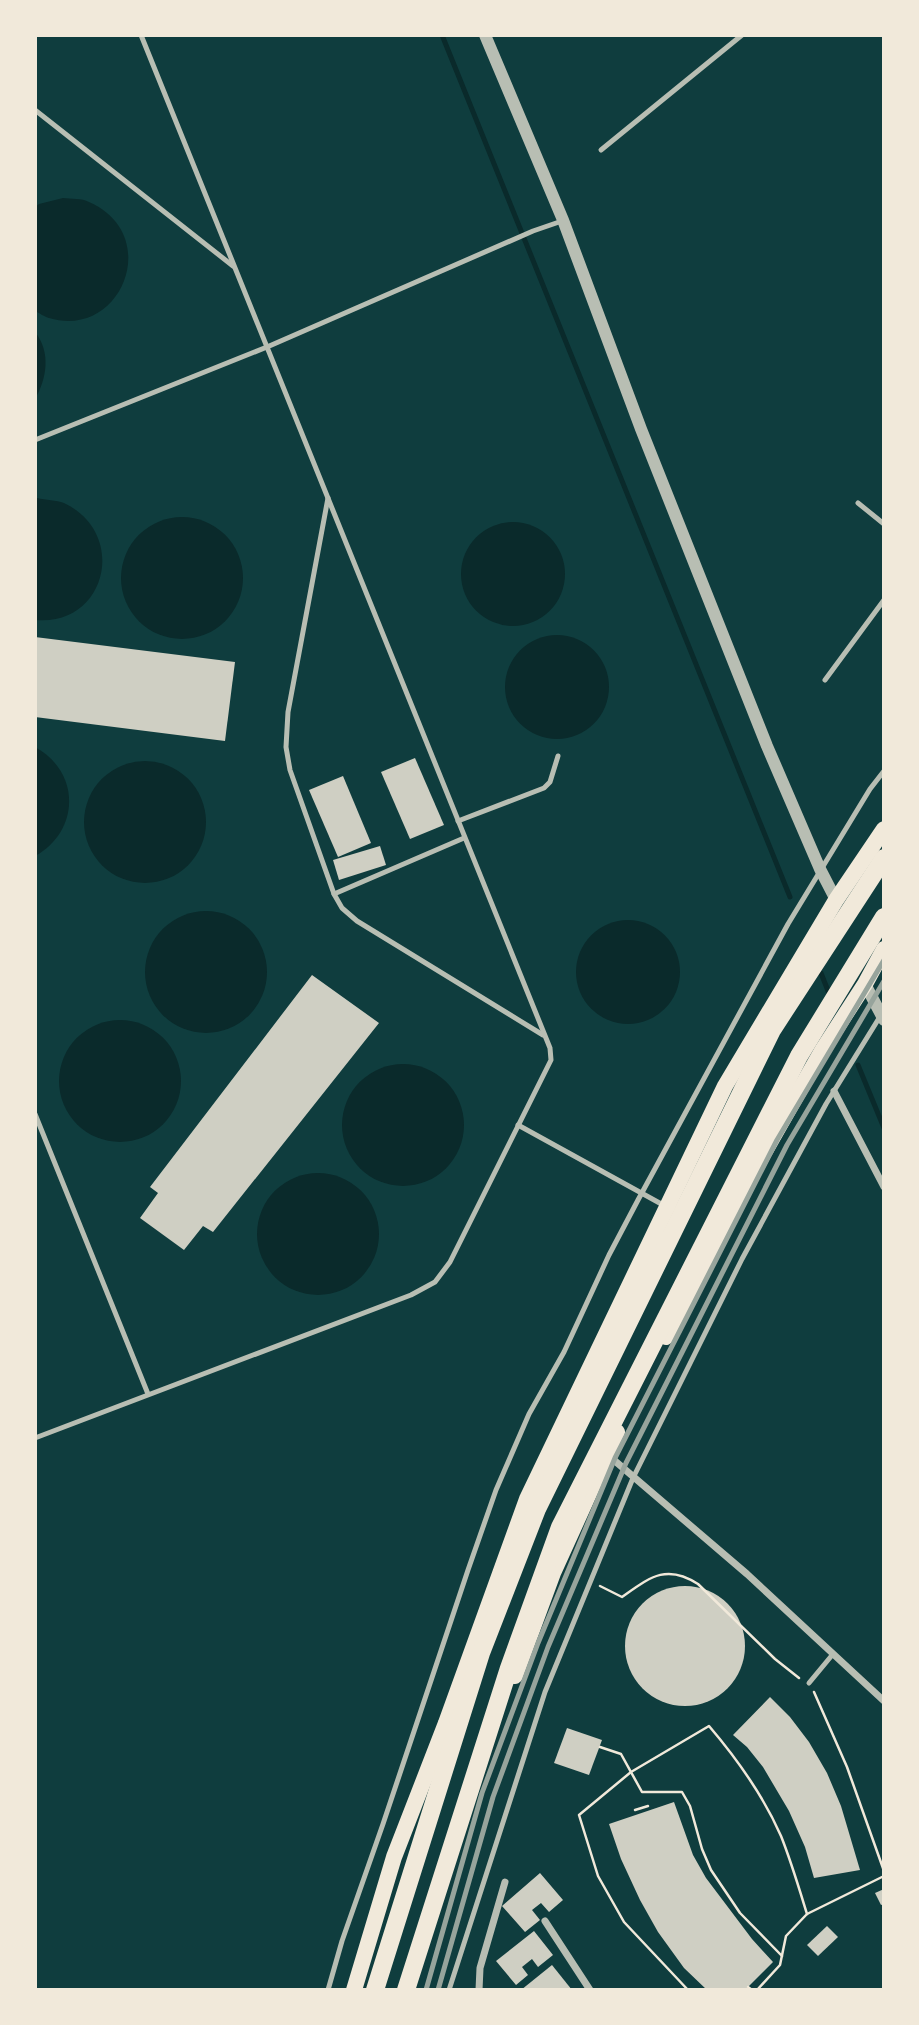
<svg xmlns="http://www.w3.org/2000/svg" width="919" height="2025" viewBox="0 0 919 2025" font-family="'Times New Roman',serif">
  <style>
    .water { fill: #0a2a2b }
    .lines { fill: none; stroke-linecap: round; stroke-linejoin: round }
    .stream { stroke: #0a2a2b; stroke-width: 5 }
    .building { fill: #cfcfc3 }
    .path { stroke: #f1e9da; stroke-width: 2.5 }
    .service { stroke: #b8beb3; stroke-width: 5 }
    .minor { stroke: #b8beb3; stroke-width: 7 }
    .tertiary { stroke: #b8beb3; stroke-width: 12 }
    .primary { stroke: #f1e9da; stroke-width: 16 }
    .trunk { stroke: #f1e9da; stroke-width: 18 }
    .rail { stroke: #97a49c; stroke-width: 5 }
  </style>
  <rect width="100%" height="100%" fill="#0f3d3e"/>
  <g class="water">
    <path d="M63,198C71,199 82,198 89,202C164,235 121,340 49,318C45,317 39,313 35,311V207L39,204Z"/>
    <path d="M35,332C51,352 47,378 35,399Z"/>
    <path d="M37,498C46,500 56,500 64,503C129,534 106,627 35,620V499Z"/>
    <circle cx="182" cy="578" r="61"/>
    <circle cx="513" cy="574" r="52"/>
    <circle cx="557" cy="687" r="52"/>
    <path d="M35,747C81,772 80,831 35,856Z"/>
    <circle cx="145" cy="822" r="61"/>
    <circle cx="206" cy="972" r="61"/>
    <circle cx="628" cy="972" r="52"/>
    <circle cx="120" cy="1081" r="61"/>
    <circle cx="403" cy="1125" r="61"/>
    <circle cx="318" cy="1234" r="61"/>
  </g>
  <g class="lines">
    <g class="stream">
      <polyline points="442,35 790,897"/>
      <polyline points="821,973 830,996"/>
      <polyline points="858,1065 884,1128"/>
    </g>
  </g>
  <g class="building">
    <polygon points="35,637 235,662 225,741 35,717"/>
    <polygon points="415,758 444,825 410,839 381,772"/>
    <polygon points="343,776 371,843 338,857 309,790"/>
    <polygon points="380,846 386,865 339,880 333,860"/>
    <polygon points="312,975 379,1023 213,1232 203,1226 184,1250 140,1218 158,1193 150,1187"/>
    <circle cx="685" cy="1646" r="60"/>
    <polygon points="770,1697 790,1717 809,1742 827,1773 841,1806 860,1870 814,1878 805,1847 789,1811 763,1767 747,1747 733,1735"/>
    <polygon points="567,1728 602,1740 589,1775 554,1763"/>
    <polygon points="674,1802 693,1855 706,1878 752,1939 773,1962 745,1990 707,1990 684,1968 658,1932 640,1900 621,1859 609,1824"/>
    <polygon points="540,1873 563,1900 549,1912 541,1903 532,1910 540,1920 525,1932 502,1906"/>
    <polygon points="884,1889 884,1904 881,1905 875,1893"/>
    <polygon points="827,1926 838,1937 818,1956 807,1945"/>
    <polygon points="534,1931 553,1955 538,1967 532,1959 522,1967 528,1975 516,1985 496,1961"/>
    <polygon points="552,1965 572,1990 521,1990"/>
  </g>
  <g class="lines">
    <g class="path">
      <path d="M600,1586L622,1597C649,1578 666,1563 698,1584L775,1659L799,1678"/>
      <polyline points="814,1692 847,1767 884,1871"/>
      <polyline points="600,1747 621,1754 642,1792 682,1792 690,1806 702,1849 711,1870 740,1913 782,1956"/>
      <polyline points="635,1810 648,1806"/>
      <polyline points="748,1987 752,1990"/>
      <path d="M688,1990L624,1922L598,1876L579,1815L631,1772L709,1726C738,1760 763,1795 781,1836C791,1861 799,1888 807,1914"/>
      <polyline points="757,1990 780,1965 786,1936 807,1914 884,1876"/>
    </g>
    <g class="service">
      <polyline points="35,110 233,266"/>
      <polyline points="601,150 742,35"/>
      <polyline points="35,440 267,347 533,231 562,221"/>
      <polyline points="328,498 288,712 286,747 290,770 334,894 342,908 357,921 543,1035"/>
      <polyline points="858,503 884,524"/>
      <polyline points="825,680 884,600"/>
      <polyline points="458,821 544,788 550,782 558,756"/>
      <polyline points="334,894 464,838"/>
      <polyline points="35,1114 148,1394"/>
      <polyline points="518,1125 665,1206"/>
      <polyline points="35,1438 411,1295 435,1282 450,1262 551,1060 550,1048 141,35"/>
      <polyline points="809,1683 833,1654"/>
      <polyline points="328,1990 342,1941 383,1824 468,1570 496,1490 529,1414 564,1352 609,1255 638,1200 788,924 870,789 884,771"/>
      <polyline points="449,1990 545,1692 633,1478 742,1259 826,1104 881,1015"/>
    </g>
    <g class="minor">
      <polyline points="834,1091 884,1187"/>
      <polyline points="608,1455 747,1574 884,1701"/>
      <polyline points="545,1921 590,1990"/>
      <polyline points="479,1990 480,1968 505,1882"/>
    </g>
    <g class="tertiary">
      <polyline points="485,35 563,220 641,429 767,746 820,869 836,900"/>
      <polyline points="865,984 884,1020"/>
    </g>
    <g class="primary">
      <polyline points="666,1337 761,1158 823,1049 865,984 884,949"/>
      <polyline points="515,1676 553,1573 617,1432"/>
      <polyline points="354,1990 394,1857 446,1723 527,1499 725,1086 836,900 884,829"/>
    </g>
    <g class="trunk">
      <polyline points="375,1990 481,1653 537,1509 772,1030 884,858"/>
      <polyline points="406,1990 509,1668 560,1527 799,1056 884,917"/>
    </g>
    <g class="rail">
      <polyline points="426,1990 482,1793 538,1643 615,1458 777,1140 884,960"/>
      <polyline points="438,1990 493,1797 548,1647 626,1463 787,1145 884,981"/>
    </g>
  </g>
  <rect width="919" height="2025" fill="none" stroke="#f1e9da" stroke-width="74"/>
</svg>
